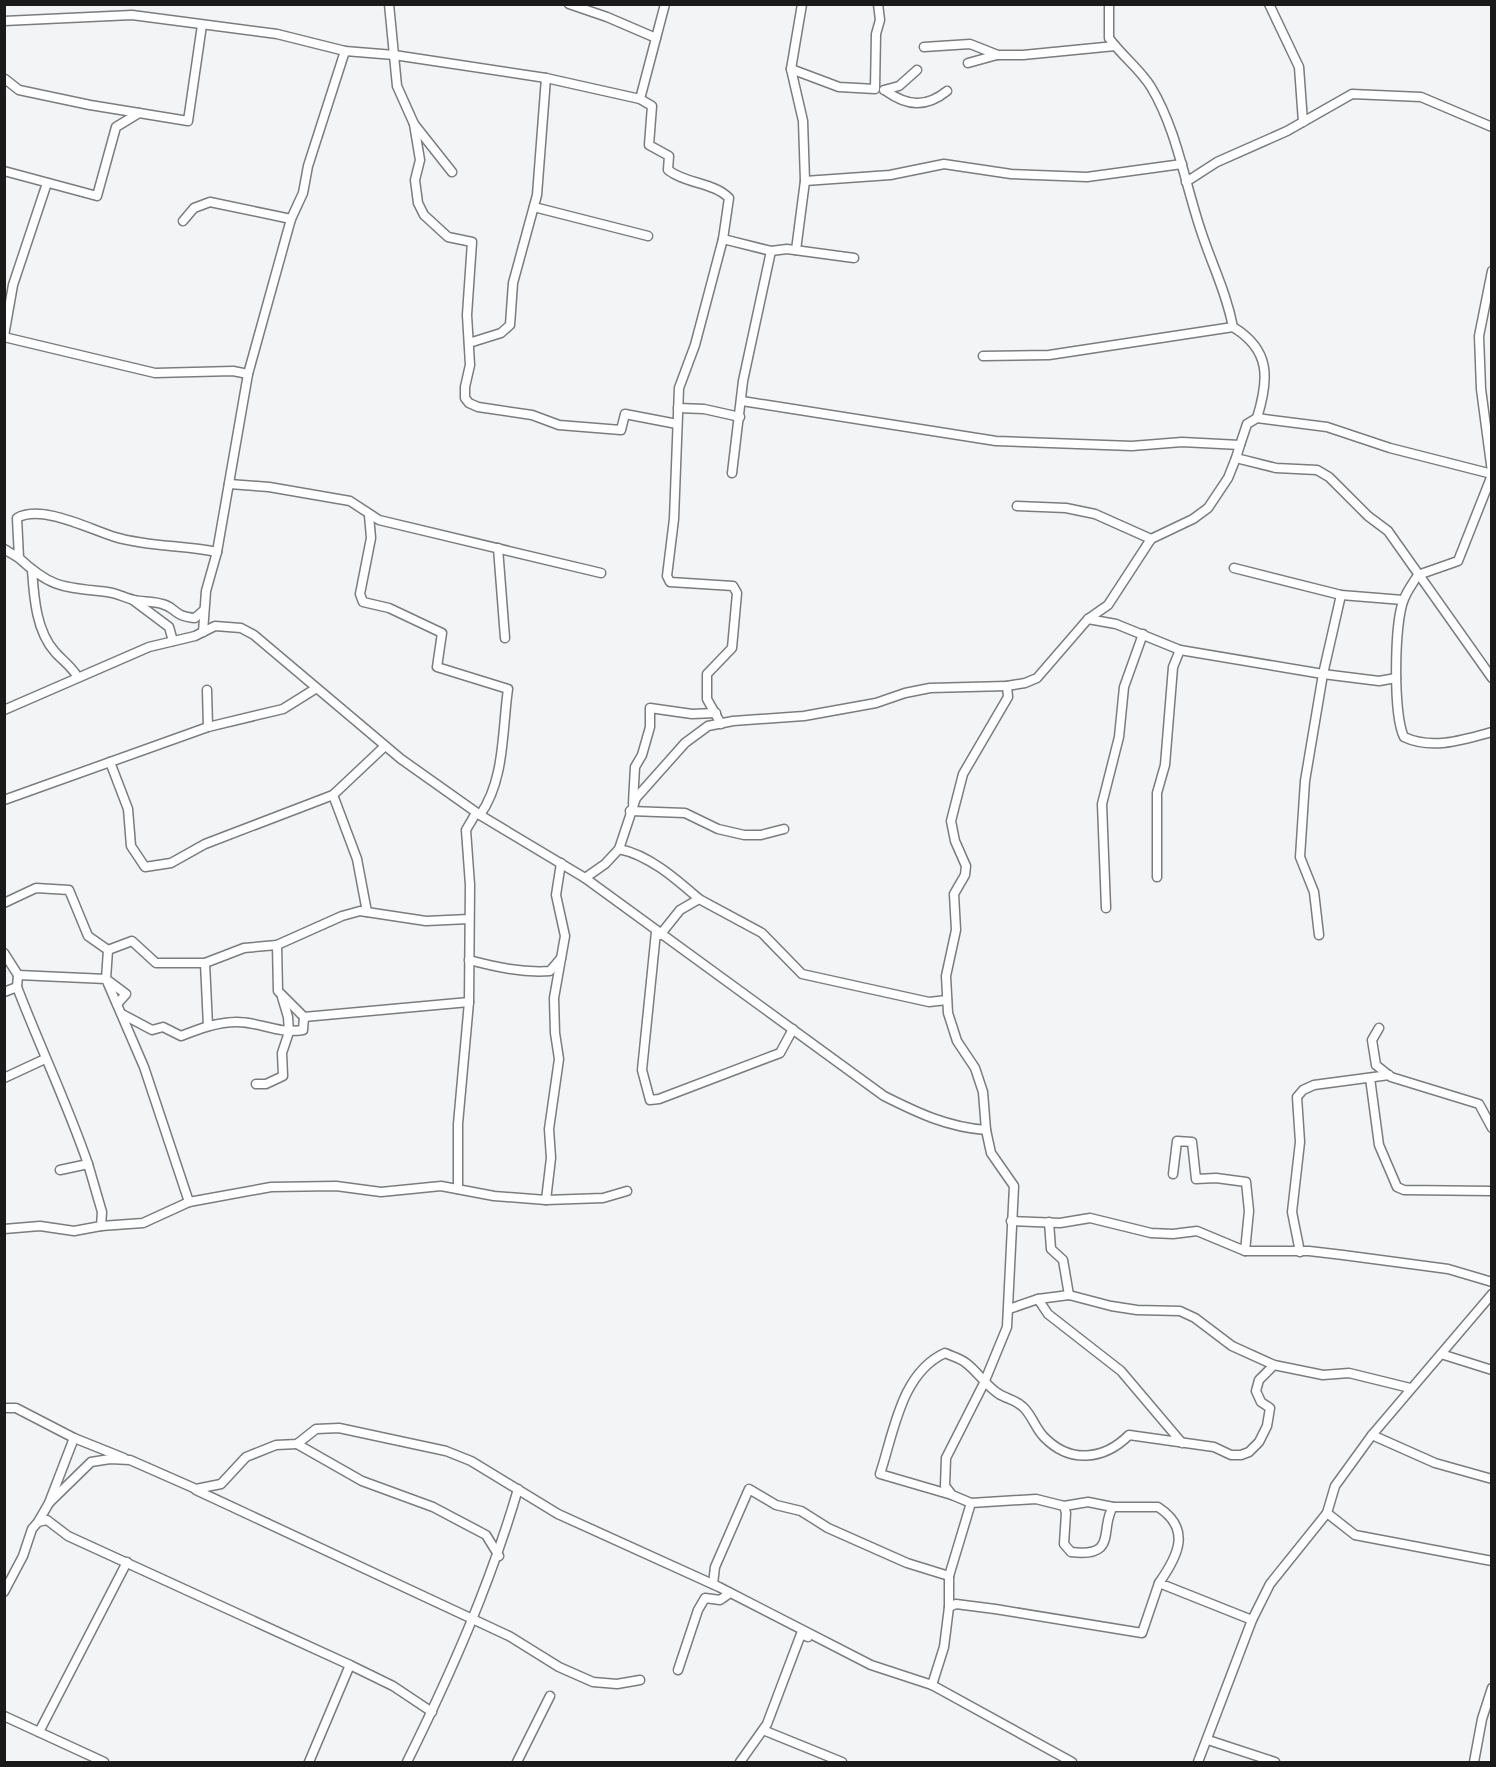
<svg xmlns="http://www.w3.org/2000/svg" width="1496" height="1767" viewBox="0 0 1496 1767" font-family="'Work Sans',sans-serif">
  <style>
    .lines { fill: none; stroke-linecap: round; stroke-linejoin: round }
    .street-casing { stroke: #7a7c7e; stroke-width: 11 }
    .street { stroke: #fff; stroke-width: 8 }
  </style>
  <rect width="100%" height="100%" fill="#f2f4f6"/>
  <g class="lines">
    <defs>
      <g id="street">
        <polyline points="389,4 397,86 414,124 452,172"/>
        <polyline points="569,4 607,17 656,38"/>
        <path d="M1109,4V38C1121,55 1140,69 1151,87C1177,130 1185,184 1201,231C1212,265 1226,291 1233,327C1271,350 1269,379 1257,418L1247,424L1240,445"/>
        <polyline points="1269,4 1299,67 1303,122"/>
        <path d="M4,21L132,15L277,34L345,51L394,55L546,78L640,99L652,106L649,145L669,156L668,170C686,184 713,182 729,198L723,239"/>
        <polyline points="924,47 970,44 998,55 1023,55 1115,46"/>
        <polyline points="968,63 997,55"/>
        <polyline points="791,69 839,87 875,89 876,34 880,20 878,4"/>
        <polyline points="5,79 19,90 90,105 188,121 202,25"/>
        <polyline points="884,90 899,86 917,70"/>
        <path d="M886,91C907,106 926,108 947,91"/>
        <polyline points="640,99 665,4"/>
        <polyline points="414,124 420,160 415,180 418,203 424,215 448,237 472,242 467,315 470,365 465,387 465,398 469,403 478,407 532,415 559,425 621,430 625,414 677,424"/>
        <polyline points="4,171 97,196 116,127 139,113"/>
        <polyline points="805,181 890,175 944,164 1011,174 1087,177 1182,164"/>
        <polyline points="1186,182 1217,162 1287,131 1352,94 1421,97 1492,127"/>
        <polyline points="534,207 648,236"/>
        <polyline points="183,221 194,208 210,202 291,219"/>
        <polyline points="796,250 805,181 803,121 791,69 802,4"/>
        <polyline points="1492,271 1479,336 1481,389 1492,472"/>
        <polyline points="4,336 13,285 47,183"/>
        <polyline points="4,337 155,373 233,371 248,374"/>
        <polyline points="469,343 501,333 510,325 513,283 537,195 546,78"/>
        <polyline points="983,356 1049,355 1233,327"/>
        <polyline points="742,401 996,441 1132,446 1182,442 1240,445 1236,458 1276,468 1317,470 1329,477 1368,516 1388,531 1492,678"/>
        <polyline points="678,408 704,409 740,417"/>
        <polyline points="1257,418 1327,427 1390,448 1492,474"/>
        <path d="M1236,458L1228,478L1208,508L1193,519L1151,539L1108,605L1088,619L1037,678L1025,683L1007,686L1008,697L963,774L951,821L955,841L966,866L965,875L954,894L956,930L946,976L948,1013L957,1041L975,1068L983,1092L986,1130L991,1153L1014,1186L1007,1327L984,1383L946,1458L945,1486L952,1495L971,1503L1036,1499L1064,1506L1066,1513L1064,1544L1071,1552C1119,1558 1099,1528 1113,1507H1158C1192,1529 1178,1556 1159,1583L1252,1620"/>
        <polyline points="732,473 743,381 771,251"/>
        <path d="M1492,475L1458,561L1418,575C1413,583 1407,591 1404,599C1394,622 1393,715 1404,737C1432,750 1463,740 1492,732"/>
        <polyline points="229,484 269,487 350,501 379,520 601,573"/>
        <polyline points="1017,506 1066,508 1095,514 1151,539"/>
        <path d="M369,515L371,538L360,594L363,602L389,608L442,633L437,667L508,689C502,731 505,780 480,815"/>
        <polyline points="498,548 505,638"/>
        <polyline points="4,549 19,558"/>
        <polyline points="1234,568 1341,595 1403,600"/>
        <path d="M32,570C34,597 36,631 55,652C62,660 71,666 77,676"/>
        <polyline points="133,600 169,627 173,641"/>
        <path d="M204,610L195,618C172,616 176,607 162,604C153,601 143,602 134,600C125,598 117,593 107,592C64,587 52,589 19,558L17,518C42,504 89,529 115,537C148,547 184,545 217,552"/>
        <polyline points="1088,619 1116,624 1180,650 1323,674 1379,681 1396,678"/>
        <polyline points="203,632 206,591 217,552 248,374 291,219 303,193 308,166 345,51"/>
        <polyline points="207,690 208,727"/>
        <path d="M4,710L149,647L195,636L215,626L241,628L254,635L401,759L480,815L585,878L884,1096C918,1113 947,1127 986,1130"/>
        <polyline points="721,724 707,699 707,674 732,648 737,593 733,586 670,582 667,576 674,519 679,388 695,345 723,239 771,251 787,249 854,258"/>
        <polyline points="110,762 128,809 131,846 145,867 171,863 205,844 333,795 385,746"/>
        <polyline points="333,795 357,859 367,912"/>
        <polyline points="4,800 208,727 283,709 315,689"/>
        <polyline points="633,803 635,767 642,755 650,727 650,708 692,714 716,713"/>
        <polyline points="630,811 685,813 718,829 744,835 761,835 784,829"/>
        <path d="M619,849C649,855 676,879 699,899"/>
        <polyline points="1157,877 1157,793 1165,765 1173,667 1180,650"/>
        <polyline points="585,878 605,864 619,849 636,798 685,743 708,726 733,721 804,716 876,703 905,693 930,688 1007,686"/>
        <polyline points="4,903 36,888 69,890 88,936 108,950 132,941 156,963 205,963 244,948 277,945 342,916 360,911 426,921 469,919"/>
        <polyline points="1106,908 1102,804 1119,737 1124,687 1143,634"/>
        <polyline points="656,932 642,1070 650,1100 659,1099 780,1053 793,1029"/>
        <polyline points="660,935 680,910 699,899 762,933 802,974 929,1002 947,1000"/>
        <polyline points="1319,935 1314,892 1300,857 1305,781 1323,674 1341,595"/>
        <polyline points="277,945 278,991 304,1017 469,1002"/>
        <polyline points="108,950 106,979 126,994 117,1004"/>
        <polyline points="4,953 18,975 17,987 4,992"/>
        <path d="M469,960C496,967 522,973 550,971L561,958"/>
        <polyline points="205,963 208,1026"/>
        <polyline points="18,975 106,979 144,1067 189,1202"/>
        <path d="M17,987C40,1047 67,1103 88,1164L60,1170"/>
        <path d="M122,1014L152,1030L163,1027L181,1036C199,1029 217,1022 237,1022C261,1022 276,1034 303,1030L304,1017"/>
        <polyline points="1379,1028 1372,1040 1376,1065 1391,1077 1479,1104 1492,1128"/>
        <polyline points="4,1078 45,1059"/>
        <polyline points="1370,1078 1379,1145 1397,1187 1404,1190 1492,1191"/>
        <polyline points="256,1084 266,1084 283,1076 282,1053 289,1032 288,1017 282,997"/>
        <polyline points="1173,1174 1177,1141 1192,1142 1196,1179 1216,1178 1246,1182 1249,1211 1245,1251"/>
        <polyline points="458,1189 458,1124 469,1002 470,885 466,830 476,813"/>
        <polyline points="546,1200 551,1158 549,1129 559,1059 555,1033 554,998 565,936 556,895 561,863"/>
        <polyline points="1011,1221 1060,1223 1090,1218 1151,1233 1173,1234 1197,1231 1245,1251 1309,1251 1343,1255 1448,1269 1492,1282"/>
        <polyline points="1049,1222 1051,1249 1063,1260 1069,1295"/>
        <polyline points="101,1226 143,1223 189,1202 271,1187 336,1186 381,1192 441,1186 494,1196 546,1200 603,1198 627,1191"/>
        <polyline points="4,1229 40,1226 74,1231 101,1226 102,1212 88,1164"/>
        <polyline points="1300,1252 1292,1212 1300,1142 1297,1097 1303,1090 1314,1085 1389,1075"/>
        <polyline points="1038,1299 1048,1314 1121,1371 1182,1443"/>
        <polyline points="1009,1309 1038,1299 1069,1295 1111,1306 1137,1310 1180,1311 1195,1318 1232,1346 1274,1365 1323,1375 1349,1373 1410,1388"/>
        <polyline points="1441,1354 1492,1370"/>
        <polyline points="4,1408 16,1408 74,1438 49,1503 38,1522"/>
        <polyline points="1372,1435 1435,1463 1492,1479"/>
        <polyline points="74,1438 124,1458"/>
        <polyline points="297,1444 362,1481 433,1507 486,1535 499,1556"/>
        <polyline points="196,1490 509,1636 559,1667 593,1682 617,1684 640,1680"/>
        <path d="M952,1495L880,1474C894,1432 901,1373 945,1353C951,1356 960,1358 966,1363C978,1372 986,1386 999,1394C1007,1399 1016,1400 1023,1407C1032,1415 1035,1428 1044,1437C1070,1464 1104,1460 1129,1435L1214,1447L1231,1455H1241L1249,1452L1259,1442L1267,1426L1270,1408L1261,1402L1256,1391L1259,1380L1274,1365"/>
        <polyline points="49,1503 91,1462 110,1459 130,1460 196,1489 221,1484 246,1457 276,1445 297,1444 316,1429 339,1428 446,1451 471,1461 558,1514 719,1587 871,1665 932,1685 1072,1762"/>
        <polyline points="1064,1506 1088,1502 1113,1507"/>
        <polyline points="1327,1513 1355,1535 1492,1561"/>
        <polyline points="713,1584 715,1567 749,1489 776,1505 801,1511 828,1528 907,1563 949,1576"/>
        <polyline points="4,1592 23,1556 32,1529 38,1522 47,1520 68,1536 350,1665"/>
        <polyline points="949,1607 949,1576 971,1503"/>
        <polyline points="678,1670 698,1610 705,1598 720,1600 730,1593"/>
        <polyline points="932,1685 944,1647 949,1607 956,1604 995,1609 1142,1633 1159,1583"/>
        <polyline points="4,1716 104,1762"/>
        <polyline points="763,1730 842,1762"/>
        <polyline points="39,1732 127,1562"/>
        <polyline points="1208,1740 1275,1762"/>
        <polyline points="309,1762 350,1665 393,1686 432,1712"/>
        <path d="M407,1762C451,1673 490,1585 518,1489"/>
        <polyline points="517,1762 550,1696"/>
        <polyline points="740,1762 767,1724 801,1634 808,1637"/>
        <polyline points="1198,1762 1252,1620 1270,1584 1327,1513 1335,1486 1372,1435 1492,1294"/>
        <polyline points="1474,1762 1482,1719 1492,1688"/>
      </g>
    </defs>
    <use href="#street" class="street-casing"/>
    <use href="#street" class="street"/>
  </g>
  <rect width="1496" height="1767" fill="none" stroke="#1a1a1b" stroke-width="12"/>
</svg>
